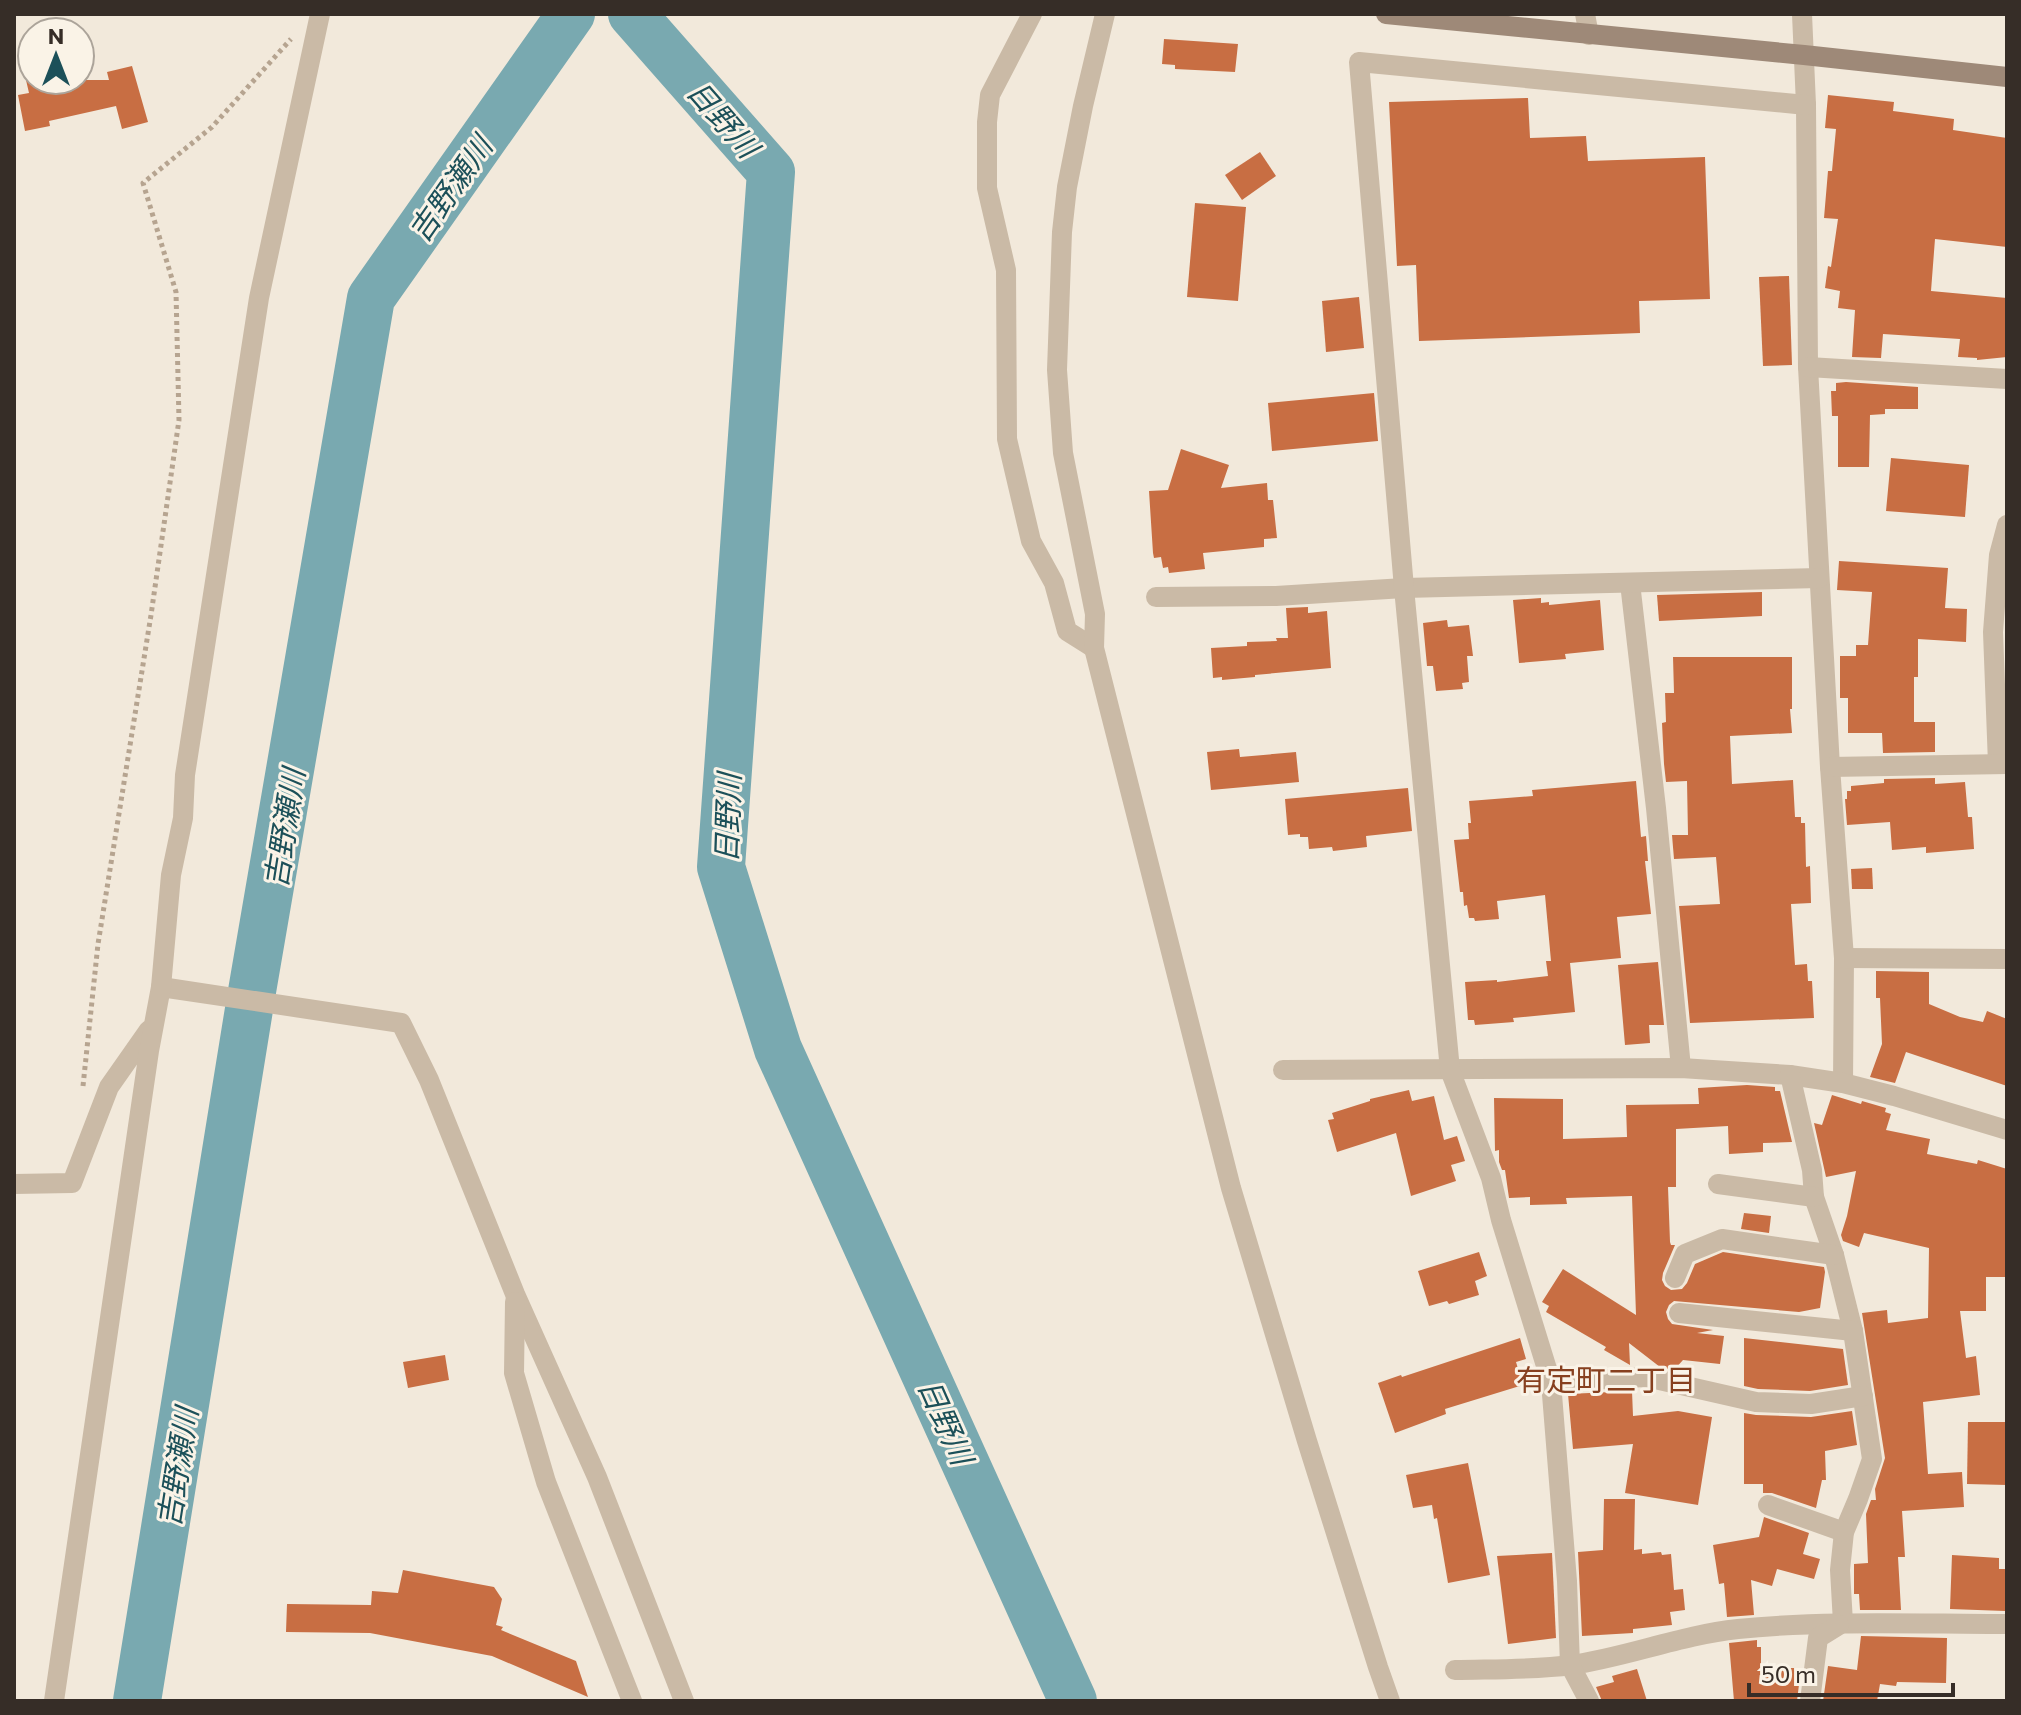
<svg xmlns="http://www.w3.org/2000/svg" width="2021" height="1715" viewBox="0 0 2021 1715" font-family="Commissioner,'Noto Sans JP',sans-serif">
  <style>
    .lines { fill: none; stroke-linecap: round; stroke-linejoin: round }
    .river { stroke: #79a9b0; stroke-width: 48 }
    .building { fill: #c86e43 }
    .path { stroke: #b6a490; stroke-width: 5; stroke-dasharray: 4 4; stroke-linecap: butt }
    .minor { stroke: #cabaa6; stroke-width: 20 }
    .secondary { stroke: #9e8978; stroke-width: 20 }
    .labels { text-anchor: middle; dominant-baseline: central; stroke-width: 6; stroke-linejoin: round; paint-order: stroke }
    .water-label { font-size: 30px; font-style: italic; fill: #1c5059; stroke: #faf3e7 }
    .neighbourhood-label { font-size: 30px; fill: #87401f; stroke: #faf3e7 }
  </style>
  <rect width="100%" height="100%" fill="#f2e9db"/>
  <g class="lines">
    <g class="river">
      <polyline points="632,14 771,172 721,867 778,1049 1073,1701"/>
      <polyline points="137,1701 250,1003 371,298 571,14"/>
    </g>
  </g>
  <g class="building">
    <polygon points="1164,39 1238,44 1235,72 1175,69 1175,65 1162,64"/>
    <polygon points="132,66 148,122 122,129 116,106 49,121 50,126 25,131 18,95 29,93 26,80 109,80 107,72"/>
    <polygon points="1828,95 1894,102 1893,111 1954,119 1953,130 2007,138 2007,247 1935,239 1931,291 2007,298 2007,357 1977,360 1977,358 1958,357 1960,339 1883,334 1881,358 1852,357 1855,310 1838,308 1840,291 1825,288 1828,266 1831,267 1838,219 1824,218 1828,171 1832,171 1836,129 1825,128"/>
    <polygon points="1528,98 1530,138 1586,136 1588,161 1705,157 1710,299 1639,301 1640,333 1419,341 1416,265 1397,266 1389,102"/>
    <polygon points="1260,152 1276,176 1242,200 1225,175"/>
    <polygon points="1195,203 1246,207 1238,301 1187,297"/>
    <polygon points="1789,276 1792,365 1763,366 1759,277"/>
    <polygon points="1359,297 1364,348 1326,352 1322,301"/>
    <polygon points="1846,382 1918,387 1918,409 1885,409 1885,414 1870,415 1869,467 1838,467 1838,416 1832,416 1831,391 1836,391 1836,383"/>
    <polygon points="1374,393 1378,441 1272,451 1268,403"/>
    <polygon points="1181,449 1229,465 1221,488 1267,483 1268,500 1273,500 1277,538 1264,539 1264,547 1203,553 1205,569 1169,573 1168,567 1163,568 1161,557 1154,558 1153,553 1149,491 1168,490"/>
    <polygon points="1891,458 1969,465 1965,517 1886,511"/>
    <polygon points="1839,561 1948,568 1945,608 1967,609 1966,642 1918,639 1918,677 1914,677 1914,722 1935,722 1935,752 1883,753 1882,733 1848,733 1848,698 1840,698 1840,656 1856,656 1856,645 1868,645 1872,592 1837,590"/>
    <polygon points="1762,592 1762,616 1659,621 1657,595"/>
    <polygon points="1541,598 1541,603 1549,602 1549,605 1600,600 1604,650 1565,654 1566,659 1519,663 1513,600"/>
    <polygon points="1308,607 1308,613 1327,611 1331,668 1255,675 1255,677 1222,680 1222,677 1213,678 1211,648 1247,646 1247,642 1277,641 1276,638 1288,638 1286,608"/>
    <polygon points="1447,620 1448,627 1469,625 1473,656 1467,656 1469,682 1462,683 1463,689 1436,691 1433,666 1427,666 1423,623"/>
    <polygon points="1673,657 1792,657 1792,709 1790,709 1792,733 1730,736 1732,784 1793,780 1795,817 1801,817 1801,823 1805,823 1806,867 1810,866 1811,903 1791,904 1795,965 1807,964 1808,981 1812,981 1814,1018 1690,1023 1679,906 1720,904 1716,857 1674,859 1672,835 1688,835 1687,781 1666,782 1664,764 1662,723 1666,722 1665,693 1674,693"/>
    <polygon points="1239,749 1240,757 1296,752 1299,782 1211,790 1207,752"/>
    <polygon points="1935,778 1935,784 1965,782 1968,817 1972,817 1974,849 1926,853 1926,847 1892,850 1890,822 1847,825 1845,799 1847,799 1847,791 1851,791 1851,786 1884,783 1884,779"/>
    <polygon points="1636,781 1641,837 1646,836 1648,861 1645,861 1651,914 1617,917 1621,958 1570,963 1575,1012 1513,1018 1514,1022 1475,1025 1474,1020 1468,1020 1465,982 1497,980 1497,982 1548,976 1546,961 1551,961 1545,895 1497,901 1499,919 1475,921 1474,918 1469,918 1467,905 1464,906 1463,892 1460,892 1454,840 1469,839 1468,823 1471,823 1469,801 1533,796 1532,790"/>
    <polygon points="1408,788 1412,831 1366,836 1367,847 1333,851 1332,847 1309,849 1308,837 1300,837 1300,834 1288,835 1285,799"/>
    <polygon points="1872,868 1873,889 1852,889 1851,869"/>
    <polygon points="1658,962 1664,1025 1649,1025 1650,1043 1625,1045 1618,965"/>
    <polygon points="1876,971 1929,972 1929,1004 1960,1017 1983,1022 1987,1011 2007,1019 2007,1086 1906,1052 1895,1083 1870,1077 1882,1044 1880,998 1876,998"/>
    <polygon points="1747,1085 1775,1087 1775,1091 1780,1091 1792,1142 1763,1143 1763,1152 1729,1154 1728,1126 1676,1129 1676,1187 1668,1187 1670,1242 1671,1245 1675,1245 1663,1273 1662,1280 1665,1286 1671,1290 1682,1289 1687,1283 1695,1264 1723,1252 1824,1267 1825,1272 1820,1308 1799,1312 1674,1301 1669,1305 1666,1312 1668,1319 1672,1324 1713,1330 1697,1333 1724,1336 1720,1364 1683,1360 1674,1370 1660,1367 1629,1343 1630,1365 1604,1350 1606,1347 1546,1312 1549,1306 1542,1302 1563,1269 1636,1315 1632,1196 1566,1198 1567,1204 1530,1205 1530,1197 1509,1198 1505,1170 1502,1170 1499,1162 1499,1150 1495,1151 1494,1098 1563,1099 1563,1139 1627,1137 1626,1105 1699,1104 1698,1088"/>
    <polygon points="1409,1090 1412,1101 1434,1096 1444,1140 1457,1136 1465,1161 1451,1165 1456,1181 1411,1196 1396,1133 1337,1152 1328,1120 1334,1119 1332,1113 1370,1101 1370,1099"/>
    <polygon points="1832,1095 1861,1104 1862,1101 1886,1108 1885,1112 1891,1114 1886,1130 1930,1139 1927,1154 1977,1164 1978,1160 2007,1169 2006,1277 1986,1277 1986,1311 1960,1311 1966,1358 1976,1356 1980,1395 1923,1402 1928,1474 1962,1472 1964,1507 1902,1511 1905,1557 1898,1557 1901,1610 1860,1610 1859,1594 1854,1594 1854,1564 1868,1563 1866,1514 1871,1500 1876,1500 1875,1489 1885,1458 1862,1313 1887,1310 1888,1323 1928,1318 1929,1248 1864,1233 1859,1247 1843,1241 1841,1235 1847,1216 1856,1171 1826,1177 1814,1123 1822,1125"/>
    <polygon points="1744,1213 1771,1216 1769,1233 1741,1229"/>
    <polygon points="1479,1252 1487,1276 1475,1281 1479,1295 1449,1304 1447,1301 1429,1306 1418,1271"/>
    <polygon points="1520,1338 1526,1359 1516,1362 1523,1385 1445,1409 1446,1414 1395,1433 1378,1383 1401,1375 1402,1377"/>
    <polygon points="1744,1338 1843,1349 1848,1385 1810,1391 1758,1389 1744,1386"/>
    <polygon points="445,1355 449,1380 408,1388 403,1362"/>
    <polygon points="1632,1391 1633,1416 1678,1411 1712,1417 1698,1505 1625,1493 1633,1444 1573,1449 1568,1394"/>
    <polygon points="1852,1411 1857,1445 1825,1451 1826,1480 1822,1480 1816,1508 1772,1493 1763,1493 1763,1484 1744,1484 1744,1413 1756,1415 1811,1417"/>
    <polygon points="1968,1422 2007,1422 2007,1485 1967,1484"/>
    <polygon points="1468,1463 1490,1575 1448,1583 1437,1518 1434,1519 1432,1505 1413,1508 1406,1475"/>
    <polygon points="1604,1499 1635,1499 1634,1550 1642,1549 1642,1554 1661,1552 1662,1555 1671,1554 1674,1590 1683,1589 1685,1610 1670,1612 1672,1625 1633,1629 1633,1633 1582,1636 1578,1552 1603,1550"/>
    <polygon points="1764,1517 1809,1533 1803,1554 1820,1559 1814,1579 1777,1569 1772,1586 1751,1580 1754,1615 1727,1617 1724,1583 1719,1584 1713,1545 1759,1537"/>
    <polygon points="1552,1553 1556,1638 1508,1644 1497,1556"/>
    <polygon points="1952,1555 1999,1558 1999,1569 2007,1569 2005,1611 1950,1609"/>
    <polygon points="403,1570 494,1587 502,1599 496,1625 503,1627 501,1630 576,1661 588,1697 492,1656 370,1633 286,1632 287,1604 371,1605 372,1591 398,1593"/>
    <polygon points="1861,1636 1947,1638 1946,1683 1897,1682 1896,1686 1880,1684 1877,1701 1823,1701 1828,1666 1857,1670"/>
    <polygon points="1757,1640 1757,1647 1761,1647 1761,1668 1801,1668 1797,1701 1734,1701 1729,1643"/>
    <polygon points="1637,1669 1647,1701 1602,1701 1596,1687 1614,1682 1612,1676"/>
  </g>
  <g class="lines">
    <polyline class="path" points="83,1086 98,944 151,615 179,420 176,292 143,183 212,127 291,39"/>
    <g class="minor">
      <polyline points="1032,14 990,95 987,122 987,188 1006,270 1007,439 1031,541 1054,583 1067,631 1094,648"/>
      <polyline points="1105,14 1083,106 1067,187 1062,232 1057,370 1063,453 1095,614 1094,648 1231,1188 1307,1441 1378,1667 1390,1701"/>
      <polyline points="1585,14 1589,35"/>
      <polyline points="1802,14 1806,105 1808,367 1830,767 1844,958 1843,1083"/>
      <polyline points="1808,367 2007,379"/>
      <polyline points="1630,583 1656,808 1681,1068"/>
      <polyline points="1156,597 1276,596 1404,588 1819,578"/>
      <polyline points="1998,764 1993,632 1999,555 2007,525"/>
      <polyline points="1830,767 2007,764"/>
      <polyline points="1844,958 2007,959"/>
      <polyline points="161,987 401,1023 429,1080 515,1294 597,1477 684,1701"/>
      <polyline points="1283,1070 1681,1068 1790,1075 1843,1083 1894,1096 2007,1130"/>
      <polyline points="1790,1075 1812,1170 1814,1197 1834,1255 1853,1331 1872,1459 1858,1499 1844,1532 1840,1570 1843,1623"/>
      <polyline points="14,1184 72,1183 109,1087 149,1030"/>
      <polyline points="1718,1184 1814,1197"/>
      <polyline points="1675,1278 1685,1254 1722,1239 1834,1255"/>
      <polyline points="515,1302 514,1373 546,1482 632,1701"/>
      <polyline points="1679,1313 1853,1331"/>
      <polyline points="1551,1382 1646,1377 1756,1402 1811,1404 1863,1396"/>
      <polyline points="1768,1505 1844,1532"/>
      <path d="M1455,1670C1492,1669 1534,1670 1571,1665C1627,1657 1681,1635 1738,1629C1827,1620 1917,1624 2007,1624"/>
      <polyline points="54,1701 149,1051 161,987 171,875 183,818 185,775 259,298 320,14"/>
      <polyline points="1589,1701 1570,1665 1567,1581 1551,1382 1501,1220 1491,1178 1450,1070 1404,588 1359,62 1806,105"/>
      <polyline points="1810,1701 1818,1638 1839,1625"/>
    </g>
    <polyline class="secondary" points="1386,14 1804,55 2007,77"/>
  </g>
  <g class="labels">
    <g class="water-label">
      <text transform="translate(724 118) rotate(49)">日野川</text>
      <text transform="translate(449 188) rotate(-55)">吉野瀬川</text>
      <text transform="translate(726 818) rotate(-88)">日野川</text>
      <text transform="translate(283 828) rotate(-81)">吉野瀬川</text>
      <text transform="translate(947 1421) rotate(66)">日野川</text>
      <text transform="translate(176 1467) rotate(-81)">吉野瀬川</text>
    </g>
    <g class="neighbourhood-label">
      <text x="1606" y="1378">有定町二丁目</text>
    </g>
  </g>
  <rect width="2021" height="1715" fill="none" stroke="#362d27" stroke-width="32"/>
  <g transform="translate(56 56)"><circle r="38" fill="#faf3e7" stroke="#aca49a" stroke-width="2"/>
  <path d="M0-6L14 30L0 20L-14 30Z" fill="#1c5059"/>
  <text y="-12" font-size="22" font-weight="bold" text-anchor="middle" fill="#362d27">N</text>
  </g>
  <path d="M1749 1683v12h204v-12" fill="none" stroke="#362d27" stroke-width="4"/>
  <text x="1761" y="1683" font-size="24" fill="#362d27" stroke="#faf3e7" stroke-width="6" paint-order="stroke">50 m</text>
</svg>
